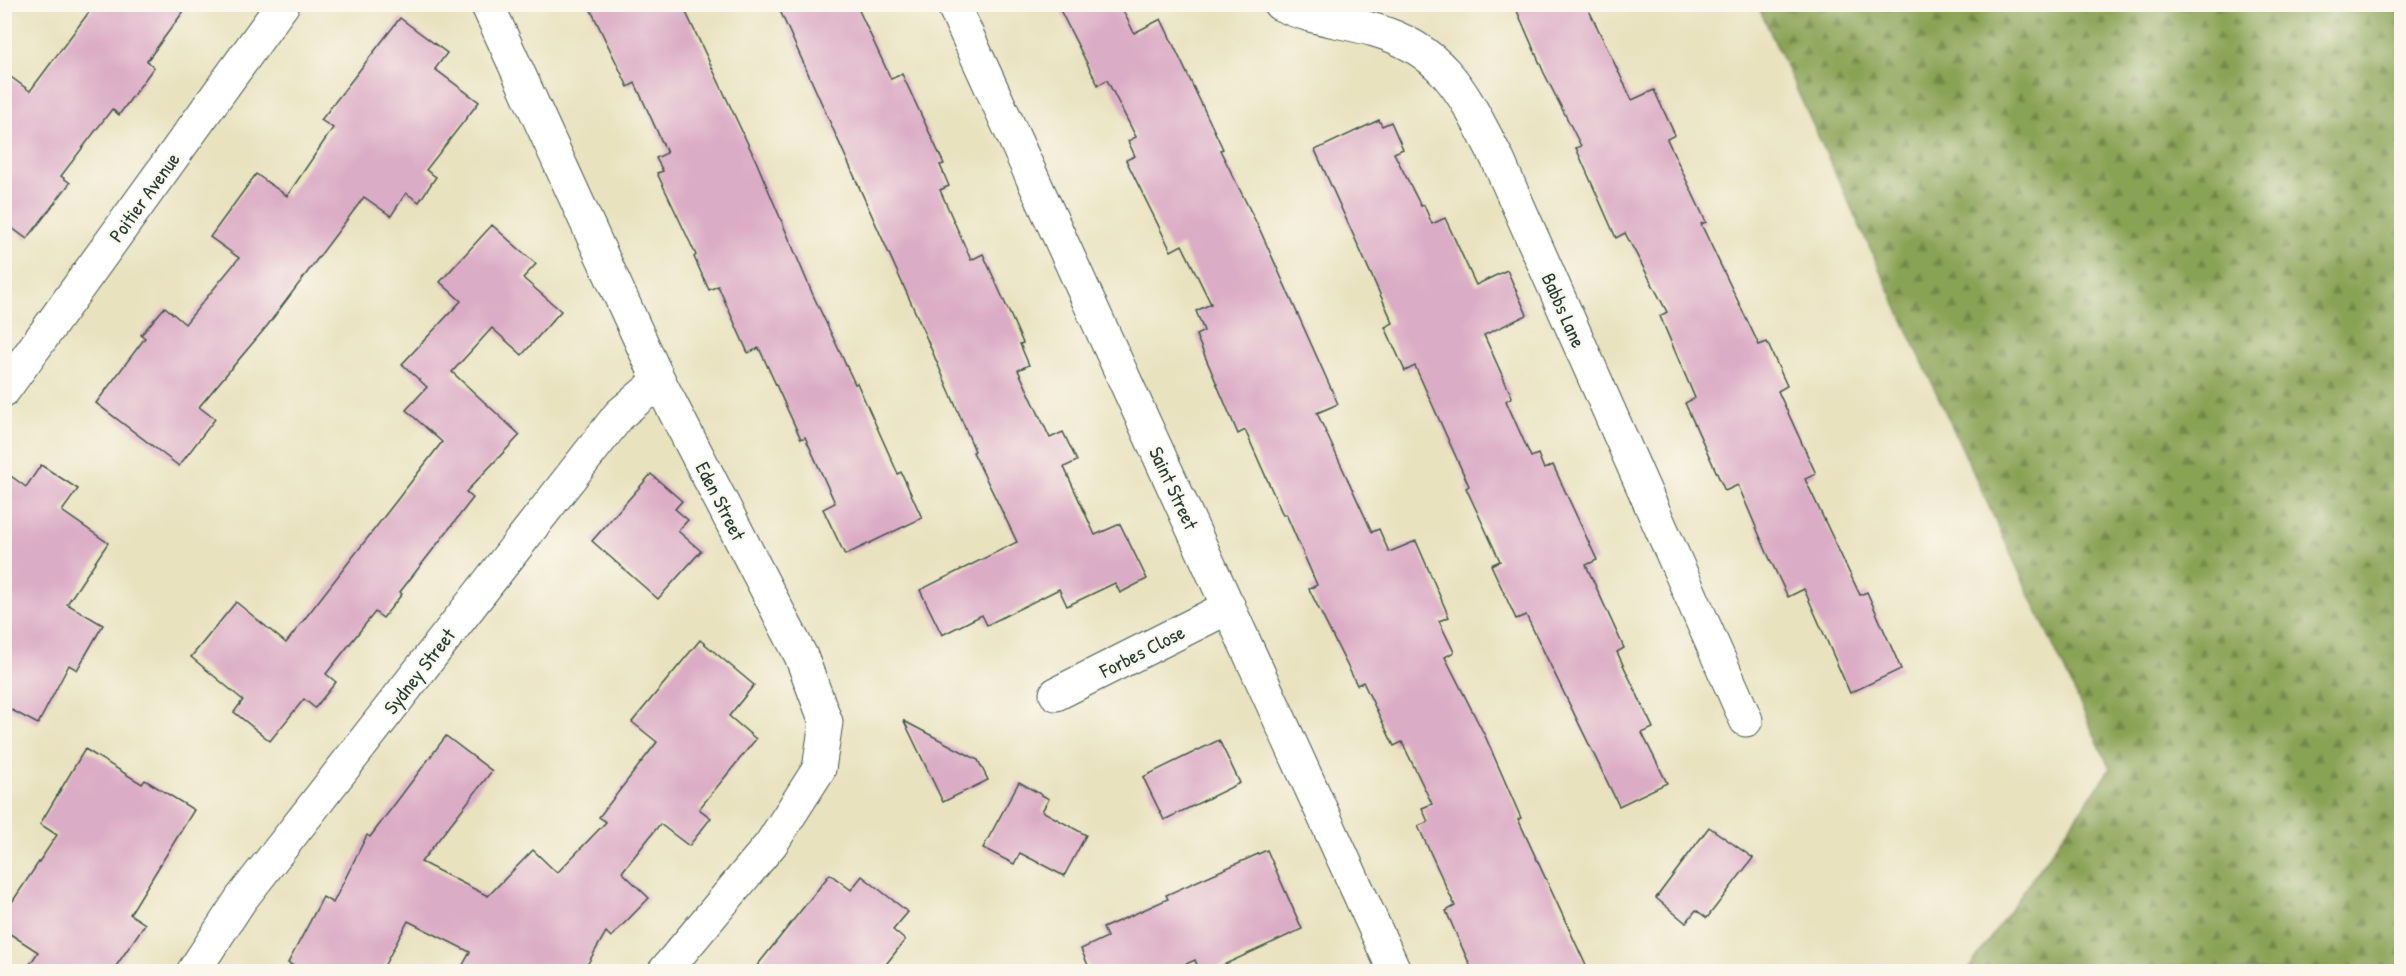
<svg xmlns="http://www.w3.org/2000/svg" width="2406" height="976" viewBox="0 0 2406 976" font-family="'Patrick Hand',sans-serif">
  <style>
    .forest { fill: url(#forest-firs); stroke: #547044; stroke-width: 1.5 }
    .building { fill: #dbacc5 }
    .lines { fill: none; stroke-linecap: round; stroke-linejoin: round }
    .street-casing { stroke: #3d5649; stroke-width: 35 }
    .street { stroke: #fff; stroke-width: 33 }
    .labels { text-anchor: middle; dominant-baseline: central; stroke-width: 4.5; stroke-linejoin: round; paint-order: stroke }
    .street-label { font-size: 20px; fill: #1f3d34; stroke: #fbf7ec }
  </style>
  <defs>
    <pattern id="forest-firs" width="22" height="20" patternUnits="userSpaceOnUse" patternTransform="scale(1.5)"><rect width="22" height="20" fill="#89a355"/><path d="M5 1l3.5 6h-7zM16 11l3.5 6h-7z" fill="#6f8647"/></pattern>
  </defs>
  <rect width="100%" height="100%" fill="#fbf7ec"/>
  <filter id="ink" filterUnits="userSpaceOnUse"><feTurbulence type="fractalNoise" baseFrequency=".0167" numOctaves="2"/><feDisplacementMap in="SourceGraphic" scale="12" xChannelSelector="R" yChannelSelector="G"/><feConvolveMatrix kernelMatrix="1 2 1 2 8 2 1 2 1" color-interpolation-filters="sRGB"/></filter>
  <filter id="wash" filterUnits="userSpaceOnUse"><feTurbulence type="fractalNoise" baseFrequency=".008" numOctaves="4" result="noise"/><feDisplacementMap in="SourceGraphic" scale="24" xChannelSelector="R" yChannelSelector="G"/><feGaussianBlur stdDeviation="1.35" result="paint"/><feColorMatrix in="noise" values="0 0 0 0 0 0 0 0 0 0 0 0 0 0 0 0 0 1.4 0 .05"/><feComposite in="paint" operator="in"/></filter>
  <g filter="url(#wash)">
    <rect width="100%" height="100%" fill="#e9e2bf"/>
    <polygon class="forest" points="1771,5 2401,5 2401,971 1967,971 2110,769 1760,10"/>
    <g id="blocks">
      <g class="building">
        <polygon points="95,4 189,4 147,61 154,67 119,115 112,109 61,176 70,183 27,239 4,222 4,72 30,91"/>
        <polygon points="588,4 682,4 756,161 813,295 855,384 857,383 898,474 901,472 922,518 845,555 823,509 835,503 805,437 801,439 759,348 748,353 718,286 709,290 694,257 696,255 657,173 663,171 656,158 667,153 635,83 628,87"/>
        <polygon points="777,4 856,4 891,79 902,74 944,164 940,165 949,186 940,190 971,260 983,254 1023,343 1020,344 1029,365 1018,370 1050,438 1063,432 1077,461 1064,467 1095,535 1120,524 1147,579 1120,593 1115,583 1067,606 1059,589 987,625 982,615 942,635 920,590 1017,542 973,452 975,451 917,316"/>
        <polygon points="1057,4 1120,4 1134,33 1161,19 1223,149 1220,150 1260,230 1338,404 1317,413 1372,532 1379,529 1389,552 1416,541 1449,617 1439,621 1454,652 1445,657 1486,738 1521,818 1518,819 1589,972 1473,972 1446,911 1455,906 1418,826 1428,822 1422,808 1432,804 1402,742 1394,746 1363,682 1357,685 1309,589 1317,585 1286,514 1283,515 1245,430 1238,434 1196,335 1204,331 1196,311 1211,304 1182,245 1171,251 1126,160 1135,156 1128,141 1136,137 1107,80 1098,85"/>
        <polygon points="1514,4 1586,4 1632,100 1654,90 1675,135 1667,139 1706,222 1701,224 1759,345 1767,342 1787,386 1778,391 1816,474 1805,479 1860,595 1867,592 1901,669 1850,693 1804,589 1788,597 1767,553 1738,485 1725,491 1685,403 1695,398 1660,316 1667,312 1625,233 1616,238 1576,148 1581,146 1544,73"/>
        <polygon points="400,18 447,53 435,69 479,102 426,170 436,177 419,202 406,193 391,216 364,197 267,326 199,407 215,419 179,466 96,403 145,338 141,335 165,307 185,324 239,258 210,237 256,174 287,196 333,128 321,120"/>
        <polygon points="1379,120 1382,126 1391,122 1403,149 1394,153 1421,206 1424,205 1432,224 1445,218 1476,285 1507,270 1527,315 1484,335 1512,397 1506,401 1531,457 1538,454 1544,469 1553,465 1597,560 1586,565 1624,648 1617,652 1653,728 1642,733 1667,783 1619,806 1526,615 1516,619 1491,565 1500,561 1466,488 1469,486 1415,366 1405,371 1385,327 1393,323 1315,150"/>
        <polygon points="492,225 536,264 523,278 561,311 522,355 492,328 452,372 520,435 466,492 473,498 400,592 402,594 383,618 375,612 326,674 336,682 315,708 304,699 270,741 234,712 243,700 191,657 236,602 286,643 442,442 406,410 427,387 402,364 461,301 440,282"/>
        <polygon points="41,465 78,489 62,511 108,543 67,604 103,625 77,670 69,665 38,724 4,706 4,471 26,487"/>
        <polygon points="651,474 682,501 675,509 688,520 678,531 701,551 658,599 592,541"/>
        <polygon points="700,640 754,685 729,716 756,739 699,809 711,818 689,846 660,824 622,872 649,898 611,937 606,932 583,972 459,972 470,952 408,921 381,972 305,972 288,963 323,897 333,903 367,835 370,837 446,736 492,771 421,862 488,896 533,850 557,873 606,822 599,817 657,742 632,722"/>
        <polygon points="904,721 978,760 988,780 943,802"/>
        <polygon points="1219,740 1240,783 1164,820 1143,777"/>
        <polygon points="85,749 142,784 145,780 194,810 130,914 145,924 112,972 25,972 38,952 4,930 4,914 57,835 40,824"/>
        <polygon points="1019,782 1049,799 1042,811 1086,835 1064,876 1020,853 1014,864 983,848"/>
        <polygon points="1709,827 1753,858 1707,918 1696,910 1686,923 1656,898"/>
        <polygon points="1267,850 1302,929 1208,972 1200,972 1195,960 1168,972 1091,972 1081,949 1107,937 1103,928 1168,899 1166,895"/>
        <polygon points="830,874 851,890 862,876 908,912 893,930 905,940 880,972 752,972"/>
      </g>
    </g>
  </g>
  <g filter="url(#ink)">
    <use href="#blocks" fill-opacity="0" stroke="#3d5649" stroke-width="1.5"/>
    <g class="lines">
      <defs>
        <g id="street">
          <polyline points="487,4 659,381 801,656 826,722 819,769 771,844 664,972"/>
          <polyline points="953,4 1395,972"/>
          <path d="M1280,4C1314,20 1340,20 1374,30C1446,50 1465,97 1497,158L1746,720"/>
          <polyline points="4,390 283,4"/>
          <polyline points="1056,694 1229,607"/>
          <polyline points="193,972 241,899 620,414 659,381"/>
        </g>
      </defs>
      <use href="#street" class="street-casing"/>
      <use href="#street" class="street"/>
    </g>
  </g>
  <g class="labels">
    <g class="street-label">
      <text transform="translate(144 197) rotate(-54)">Poitier Avenue</text>
      <text transform="translate(1564 310) rotate(66)">Babbs Lane</text>
      <text transform="translate(1174 488) rotate(65)">Saint Street</text>
      <text transform="translate(721 501) rotate(63)">Eden Street</text>
      <text transform="translate(1142 651) rotate(-27)">Forbes Close</text>
      <text transform="translate(419 671) rotate(-52)">Sydney Street</text>
    </g>
  </g>
  <rect width="2406" height="976" fill="none" stroke="#fbf7ec" stroke-width="24"/>
</svg>
